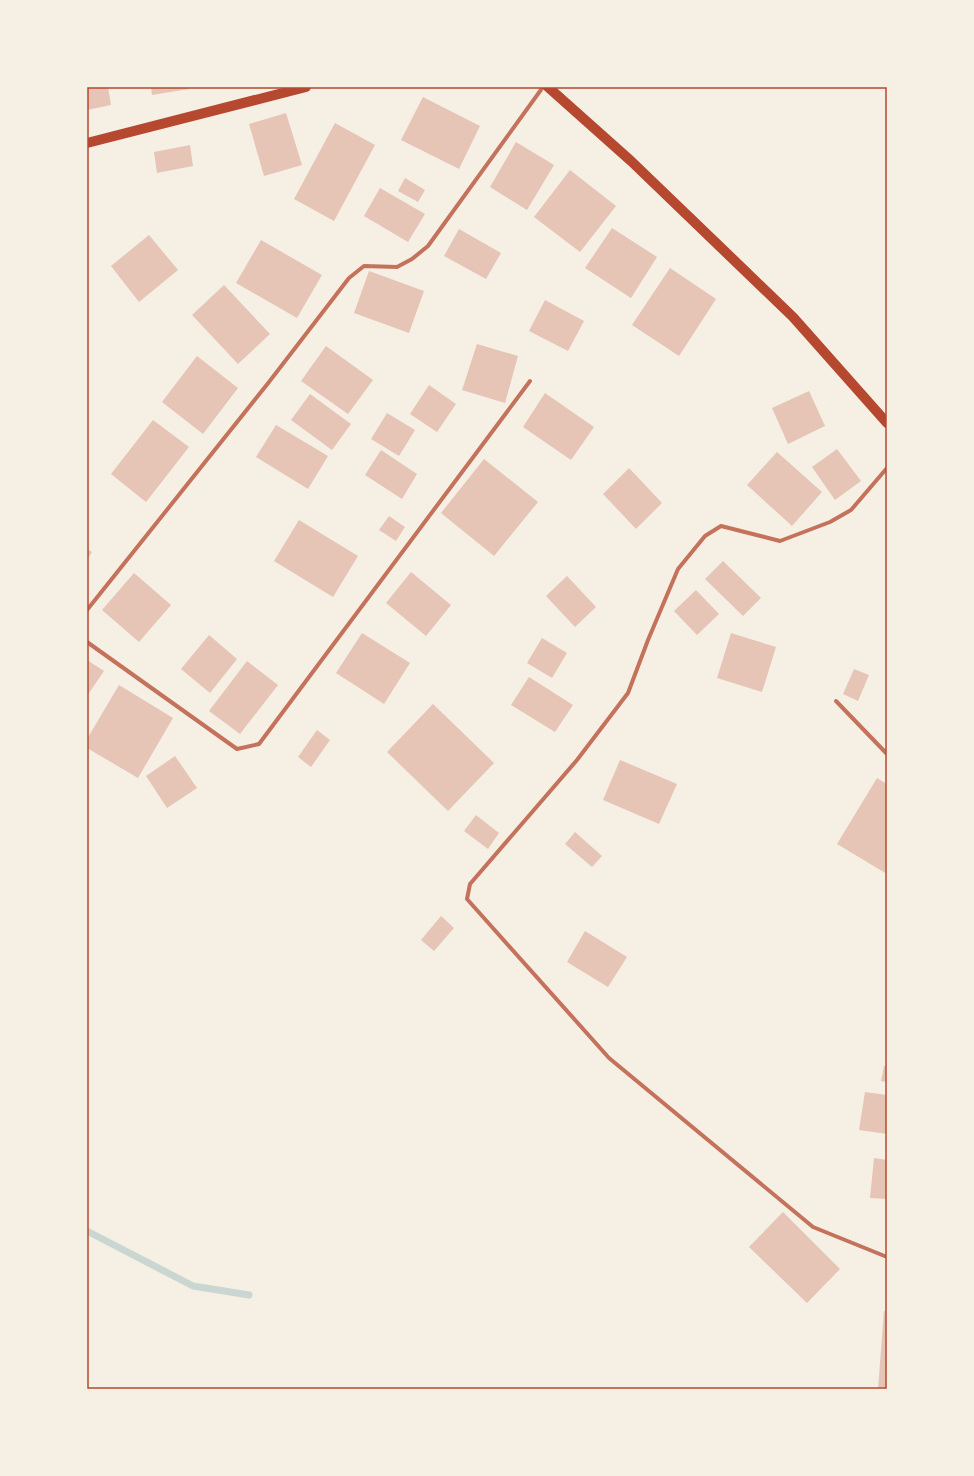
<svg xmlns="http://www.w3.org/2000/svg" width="974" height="1476" viewBox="0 0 974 1476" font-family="Montserrat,sans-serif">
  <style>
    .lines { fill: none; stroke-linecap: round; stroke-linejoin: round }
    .stream { stroke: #c9d6d2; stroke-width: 7 }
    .building { fill: #e6c5b7 }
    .minor { stroke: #c5725c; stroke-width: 4 }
    .primary { stroke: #b5482f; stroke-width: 10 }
    .neatline { fill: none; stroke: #b5482f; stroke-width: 1.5 }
  </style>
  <rect width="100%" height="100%" fill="#f6efe4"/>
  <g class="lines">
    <polyline class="stream" points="87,1231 193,1286 249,1295"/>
  </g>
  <g class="building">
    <polygon points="87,87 108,87 111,105 87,110"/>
    <polygon points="151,87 188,87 189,89 152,95"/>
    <polygon points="423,97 480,126 459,169 401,140"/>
    <polygon points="286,113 302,165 264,176 249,124"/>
    <polygon points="335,123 375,145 334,221 294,199"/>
    <polygon points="516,142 554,165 527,210 490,187"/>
    <polygon points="190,145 193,166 157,173 154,152"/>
    <polygon points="570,170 616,206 580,252 534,217"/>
    <polygon points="405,178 425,190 418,202 398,191"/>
    <polygon points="380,188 425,214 408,242 364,216"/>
    <polygon points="612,228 657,257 631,298 585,268"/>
    <polygon points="459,229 501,253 486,279 444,256"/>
    <polygon points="149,235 178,270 139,302 111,266"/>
    <polygon points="261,240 322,275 297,318 236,283"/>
    <polygon points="670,268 716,299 679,356 632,325"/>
    <polygon points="369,271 424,291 409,333 354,313"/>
    <polygon points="224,285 270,334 238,364 192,315"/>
    <polygon points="545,300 584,321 568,351 529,331"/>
    <polygon points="477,344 518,356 505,403 462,390"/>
    <polygon points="326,346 373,380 348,414 301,381"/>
    <polygon points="197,356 238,388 203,434 162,402"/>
    <polygon points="429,385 456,404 437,432 410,414"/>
    <polygon points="809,391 825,426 788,444 772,408"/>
    <polygon points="545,393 594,427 571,460 523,427"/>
    <polygon points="310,394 351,424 332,450 291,420"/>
    <polygon points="387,413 415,430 399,456 371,439"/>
    <polygon points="153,420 189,447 146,502 111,474"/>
    <polygon points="276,425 328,456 308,489 256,457"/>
    <polygon points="837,449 861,481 835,500 812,467"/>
    <polygon points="381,450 417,474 402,499 365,475"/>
    <polygon points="777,452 822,492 792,526 747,485"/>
    <polygon points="484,459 538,502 494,556 441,513"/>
    <polygon points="629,468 662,503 636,529 603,494"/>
    <polygon points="389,516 405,527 396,541 379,530"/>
    <polygon points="299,520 358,556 333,597 274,561"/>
    <polygon points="87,549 92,552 87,560"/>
    <polygon points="723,561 761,598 743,616 705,579"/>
    <polygon points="411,572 451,605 426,636 386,603"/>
    <polygon points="134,573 171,605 139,642 102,610"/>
    <polygon points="567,576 596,607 575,627 546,596"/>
    <polygon points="696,590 719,614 697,635 674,611"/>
    <polygon points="362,633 410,663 384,704 336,673"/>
    <polygon points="731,633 776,647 762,692 717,678"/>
    <polygon points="209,635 237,659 210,693 181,669"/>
    <polygon points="542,638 567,653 552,678 527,663"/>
    <polygon points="87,660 104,671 87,696"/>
    <polygon points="247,661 278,685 240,734 209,711"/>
    <polygon points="854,669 869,675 858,701 843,694"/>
    <polygon points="529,677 573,705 555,732 511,705"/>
    <polygon points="119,685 173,718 138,778 87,748 87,739"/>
    <polygon points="433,704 494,763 448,811 387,752"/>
    <polygon points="317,730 330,740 311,767 298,757"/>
    <polygon points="175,756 197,788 167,808 146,776"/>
    <polygon points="620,760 677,784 659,824 603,800"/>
    <polygon points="877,778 887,784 887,874 837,844"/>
    <polygon points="476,815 499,833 488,849 464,831"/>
    <polygon points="575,832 602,856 592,867 565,844"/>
    <polygon points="441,916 454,928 434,951 421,940"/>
    <polygon points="585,931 627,957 608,987 567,962"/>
    <polygon points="884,1066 887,1066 887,1082 881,1081"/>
    <polygon points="865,1092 887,1095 887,1134 859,1130"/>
    <polygon points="874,1158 887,1160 887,1199 870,1198"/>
    <polygon points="783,1212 840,1269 807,1303 749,1247"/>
    <polygon points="884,1311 887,1311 887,1389 878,1389"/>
  </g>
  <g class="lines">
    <g class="minor">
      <polyline points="887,468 851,510 830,522 780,541 721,526 705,536 678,569 648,640 628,693 577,760 470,884 467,899 609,1058 813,1227 887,1257"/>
      <polyline points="87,610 269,382 349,278 364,266 397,267 412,259 428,246 543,87"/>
      <polyline points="87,642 237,749 259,744 530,381"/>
      <polyline points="836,701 887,754"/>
    </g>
    <g class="primary">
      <polyline points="548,87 631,161 793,317 887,423"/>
      <polyline points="87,143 306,87"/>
    </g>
  </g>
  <rect width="974" height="1476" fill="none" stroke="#f6efe4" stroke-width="176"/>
  <rect x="88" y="88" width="798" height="1300" class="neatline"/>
</svg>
